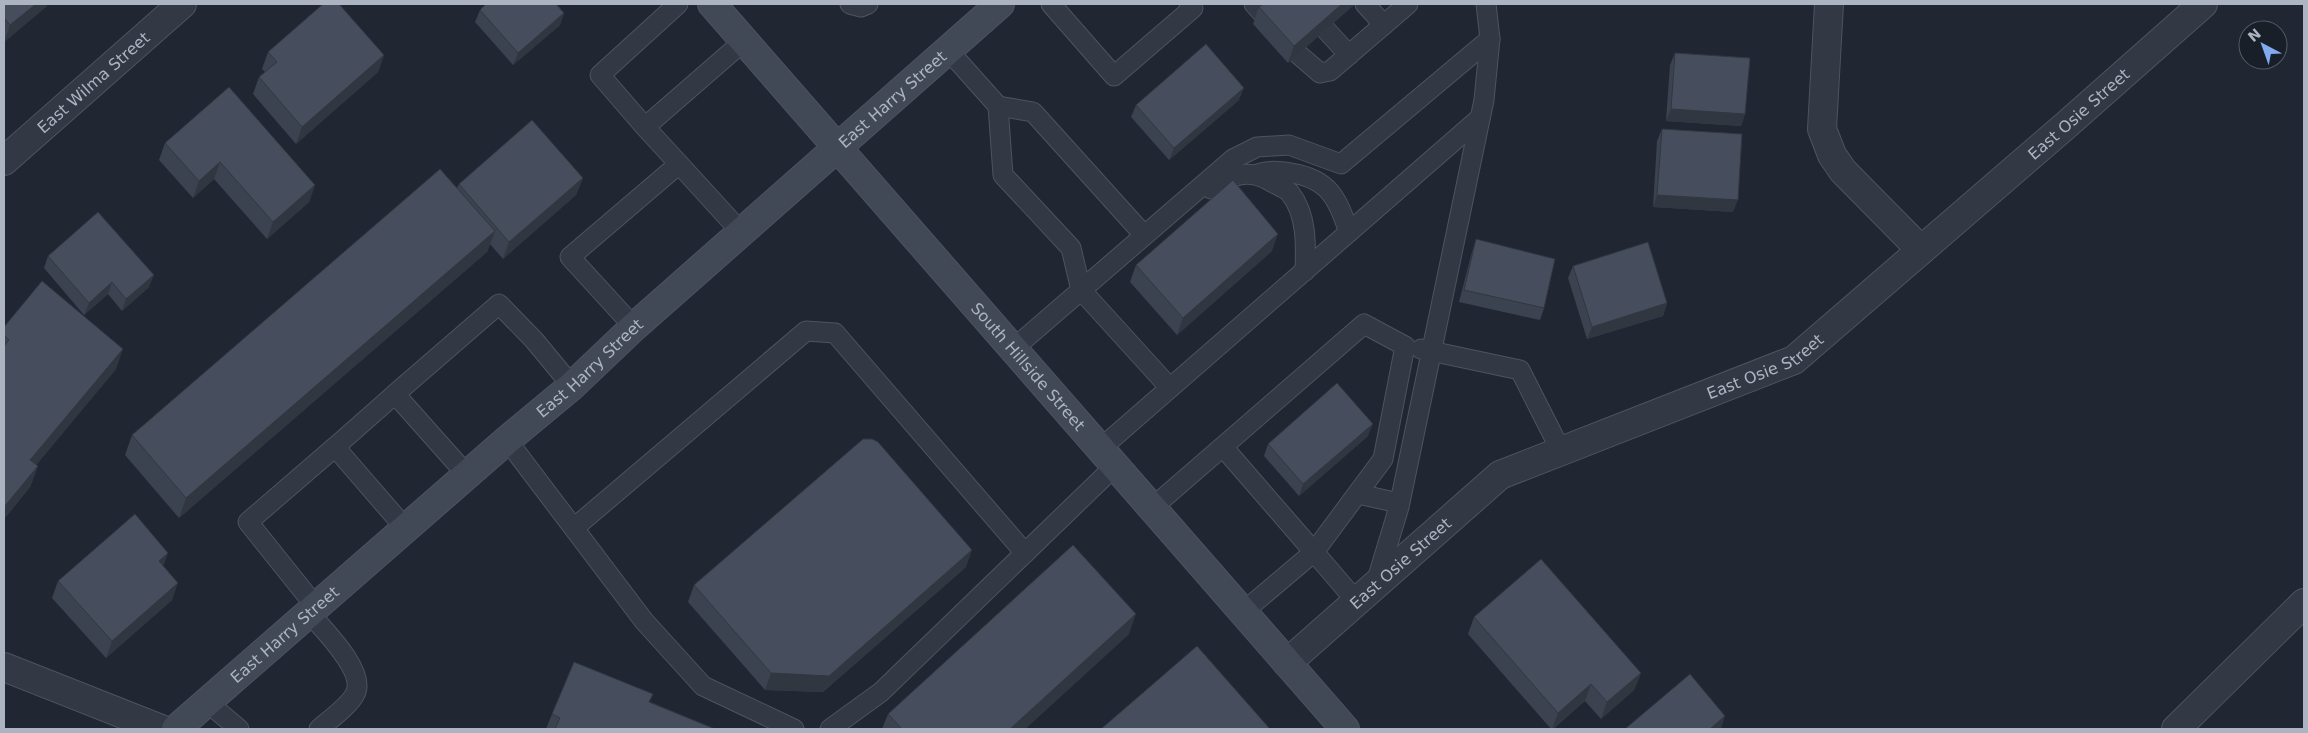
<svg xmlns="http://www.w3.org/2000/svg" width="2308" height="733" viewBox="0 0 2308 733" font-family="'DejaVu Sans',sans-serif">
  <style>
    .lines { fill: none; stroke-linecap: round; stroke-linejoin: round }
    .service-casing { stroke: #4d545f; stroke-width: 21 }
    .minor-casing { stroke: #4d545f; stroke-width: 30 }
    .secondary-casing { stroke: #4d545f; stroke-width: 30 }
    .service { stroke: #333944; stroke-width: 19 }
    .minor { stroke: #333944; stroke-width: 28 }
    .secondary { stroke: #414957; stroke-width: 28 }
    .wall { fill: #3c4350 }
    .shaded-wall { fill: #313741 }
    .building { fill: #464e5d; stroke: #313741 }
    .labels { text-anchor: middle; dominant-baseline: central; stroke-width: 5; stroke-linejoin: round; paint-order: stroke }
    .street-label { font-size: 16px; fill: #acb4c1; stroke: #181f28 }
  </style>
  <rect width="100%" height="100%" fill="#202733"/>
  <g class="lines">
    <defs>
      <g id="service">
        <polyline points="850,4 861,7 868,4"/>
        <polyline points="1051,4 1114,76 1193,8 1189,4"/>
        <polyline points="1254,4 1264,15"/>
        <polyline points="1365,4 1384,25"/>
        <polyline points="1326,30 1349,55"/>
        <polyline points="948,50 998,106 1003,175 1071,248 1081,290 1170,388"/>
        <polyline points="1298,54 1320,73 1330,71 1408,4"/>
        <polyline points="998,106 1033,112 1144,235"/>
        <polyline points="645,127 600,75 678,4"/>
        <polyline points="679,164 645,127 744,41"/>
        <path d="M1257,174C1270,170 1279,171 1291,173C1330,179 1337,199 1349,232"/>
        <path d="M1211,189C1232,175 1247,168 1270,181C1276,185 1286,188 1290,193C1307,215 1306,244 1305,271"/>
        <polyline points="634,327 570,257 679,164 741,232"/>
        <polyline points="1013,349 1233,159 1257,147 1289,145 1341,164 1490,39"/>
        <polyline points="1421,349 1520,370 1561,451"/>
        <polyline points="507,440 644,621 703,686 794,729"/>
        <polyline points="335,447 395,394"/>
        <polyline points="1223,447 1314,552 1243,612"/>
        <polyline points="1100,449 1480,118"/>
        <polyline points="467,475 395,394 499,304 534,340 572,386"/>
        <polyline points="1358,494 1399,503"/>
        <polyline points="1152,508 1364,324 1405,346 1383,459 1314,552 1357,602"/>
        <polyline points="574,528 806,331 835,333 1025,553"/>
        <polyline points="1376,583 1399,507 1484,100 1490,39 1486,4"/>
        <polyline points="316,607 248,522 335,447 405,528"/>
        <path d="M309,613C323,629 367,672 355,694C350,705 328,721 319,729"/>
        <polyline points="207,702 239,729"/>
        <polyline points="830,729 881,692 1115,466"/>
      </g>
      <g id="minor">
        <polyline points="1829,4 1822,129 1832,155 1843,171 1921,250"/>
        <path id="s1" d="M4,161L182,4"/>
        <path id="s2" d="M1287,663L1500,475L1794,360L2065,126L2203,4"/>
        <polyline points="4,667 161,729"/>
        <polyline points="2176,729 2304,603"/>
      </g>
      <g id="secondary">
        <path id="s3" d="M712,4L1345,729"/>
        <path id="s4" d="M176,729L507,440L572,386L634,327L1000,4"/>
      </g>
    </defs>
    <use href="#service" class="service-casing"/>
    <use href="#minor" class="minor-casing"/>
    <use href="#secondary" class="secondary-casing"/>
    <use href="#service" class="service"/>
    <use href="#minor" class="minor"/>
    <use href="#secondary" class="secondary"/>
  </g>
  <g class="wall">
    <polygon points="4,4 47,4 47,6 4,42"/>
    <polygon points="1263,4 1355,4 1288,63 1253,24 1259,7"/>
    <polygon points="480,10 564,13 560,25 513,65 475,22"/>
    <polygon points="268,52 384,55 378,72 296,144 253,94 259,77 265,72 262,69"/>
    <polygon points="1675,53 1745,114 1741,126 1666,121 1670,65"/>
    <polygon points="1239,100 1169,160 1131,117 1136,105"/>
    <polygon points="1662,129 1733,212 1653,207 1657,141"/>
    <polygon points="165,143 315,185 309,202 267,239 214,179 193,198 159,160"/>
    <polygon points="583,178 576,195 503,259 490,244 487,252 179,518 125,455 132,435 457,188 459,184"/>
    <polygon points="1476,239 1544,308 1540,320 1459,302 1472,252"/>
    <polygon points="1272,251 1177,335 1130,282 1136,265"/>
    <polygon points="48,256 149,287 122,311 108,294 84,315 44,268"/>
    <polygon points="1573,266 1667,303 1663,316 1587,339 1568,278"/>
    <polygon points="4,327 116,369 36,465 38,466 30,487 4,519"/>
    <polygon points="1368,436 1299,496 1264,456 1268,444"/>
    <polygon points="163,566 172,600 106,658 52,598 58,581"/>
    <polygon points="966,567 823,692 765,690 688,602 694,585"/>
    <polygon points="1474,617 1641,673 1634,690 1601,719 1585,701 1553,729 1551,729 1468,634"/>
    <polygon points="1129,634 1025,729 882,729 888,714"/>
    <polygon points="650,702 715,729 546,729 552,714"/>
  </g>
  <g class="shaded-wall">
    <polygon points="36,4 47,4 47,6 4,42 10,25"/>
    <polygon points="1342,4 1355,4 1288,63 1294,46"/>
    <polygon points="564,13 560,25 513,65 518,53"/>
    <polygon points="384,55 378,72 296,144 302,127"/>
    <polygon points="1244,88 1239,100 1169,160 1174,148"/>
    <polygon points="1671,109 1745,114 1741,126 1666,121"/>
    <polygon points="220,162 214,179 193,198 199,181"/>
    <polygon points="583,178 576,195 503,259 509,242"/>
    <polygon points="315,185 309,202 267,239 273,222"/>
    <polygon points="1657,195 1738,200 1733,212 1653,207"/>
    <polygon points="495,231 487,252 179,518 186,498"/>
    <polygon points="1278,234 1272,251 1177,335 1183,318"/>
    <polygon points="154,275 149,287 122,311 126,299"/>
    <polygon points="112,282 108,294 84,315 89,303"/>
    <polygon points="1667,303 1663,316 1587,339 1592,327"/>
    <polygon points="123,349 116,369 23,481 30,460"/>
    <polygon points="1373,424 1368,436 1299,496 1303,484"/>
    <polygon points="38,466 30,487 4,519 4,507"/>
    <polygon points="972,550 966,567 823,692 765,690 771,673"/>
    <polygon points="168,553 162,570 159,561"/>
    <polygon points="178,583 172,600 106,658 112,641"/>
    <polygon points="1136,614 1129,634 1025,729 1010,729"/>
    <polygon points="1641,673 1634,690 1601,719 1607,702"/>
    <polygon points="1591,684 1585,701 1552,729 1558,713"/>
    <polygon points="1725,716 1721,729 1710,729"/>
  </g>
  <g class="building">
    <polygon points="4,4 36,4 10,25 4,18"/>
    <polygon points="323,4 339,4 384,55 302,127 259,77 277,62 268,52"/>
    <polygon points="486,4 556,4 564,13 518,53 480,10"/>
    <polygon points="1263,4 1342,4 1294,46 1259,7"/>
    <polygon points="1206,44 1244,88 1174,148 1136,105"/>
    <polygon points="1675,53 1750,58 1745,114 1671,109"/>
    <polygon points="229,87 315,185 273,222 220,162 199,181 165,143"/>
    <polygon points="532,120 583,178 509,242 459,184"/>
    <polygon points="1662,129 1742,134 1738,200 1657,195"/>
    <polygon points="440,169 495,231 186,498 132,435"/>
    <polygon points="1233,180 1278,234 1183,318 1136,265"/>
    <polygon points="98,212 154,275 126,299 112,282 89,303 48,256"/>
    <polygon points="1476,239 1555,259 1544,308 1464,290"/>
    <polygon points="1648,242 1667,303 1592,327 1573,266"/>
    <polygon points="42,281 123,349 30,460 38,466 4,507 4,346 9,340 4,335 4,327"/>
    <polygon points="1337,383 1373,424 1303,484 1268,444"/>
    <polygon points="863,439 872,439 878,442 972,550 829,676 771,673 694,585"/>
    <polygon points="135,514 168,553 159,561 178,583 112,641 58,581"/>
    <polygon points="1073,545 1136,614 1010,729 902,729 888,714"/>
    <polygon points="1541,559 1641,673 1607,702 1591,684 1558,713 1474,617"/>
    <polygon points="1197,646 1270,729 1101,729"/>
    <polygon points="574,662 653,694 649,702 715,729 555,729 560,718 552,714"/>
    <polygon points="1690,674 1725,716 1710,729 1625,729"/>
  </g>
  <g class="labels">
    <g class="street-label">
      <text stroke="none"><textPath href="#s1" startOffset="119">East Wilma Street</textPath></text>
      <text stroke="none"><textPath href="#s4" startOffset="954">East Harry Street</textPath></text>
      <text stroke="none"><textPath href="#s2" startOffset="976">East Osie Street</textPath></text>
      <text stroke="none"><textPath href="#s2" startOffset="571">East Osie Street</textPath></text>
      <text stroke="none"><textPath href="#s3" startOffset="481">South Hillside Street</textPath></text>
      <text stroke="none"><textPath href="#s4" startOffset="549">East Harry Street</textPath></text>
      <text stroke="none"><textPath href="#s2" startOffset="151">East Osie Street</textPath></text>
      <text stroke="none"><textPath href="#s4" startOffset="144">East Harry Street</textPath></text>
    </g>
  </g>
  <rect width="2308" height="733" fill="none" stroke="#acb4c1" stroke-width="10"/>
  <g transform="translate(2263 45) rotate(319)"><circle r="24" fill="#181f28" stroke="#535b65"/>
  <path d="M0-4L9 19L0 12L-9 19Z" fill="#82aaf0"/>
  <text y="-8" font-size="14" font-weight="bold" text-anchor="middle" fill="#acb4c1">N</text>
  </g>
</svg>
